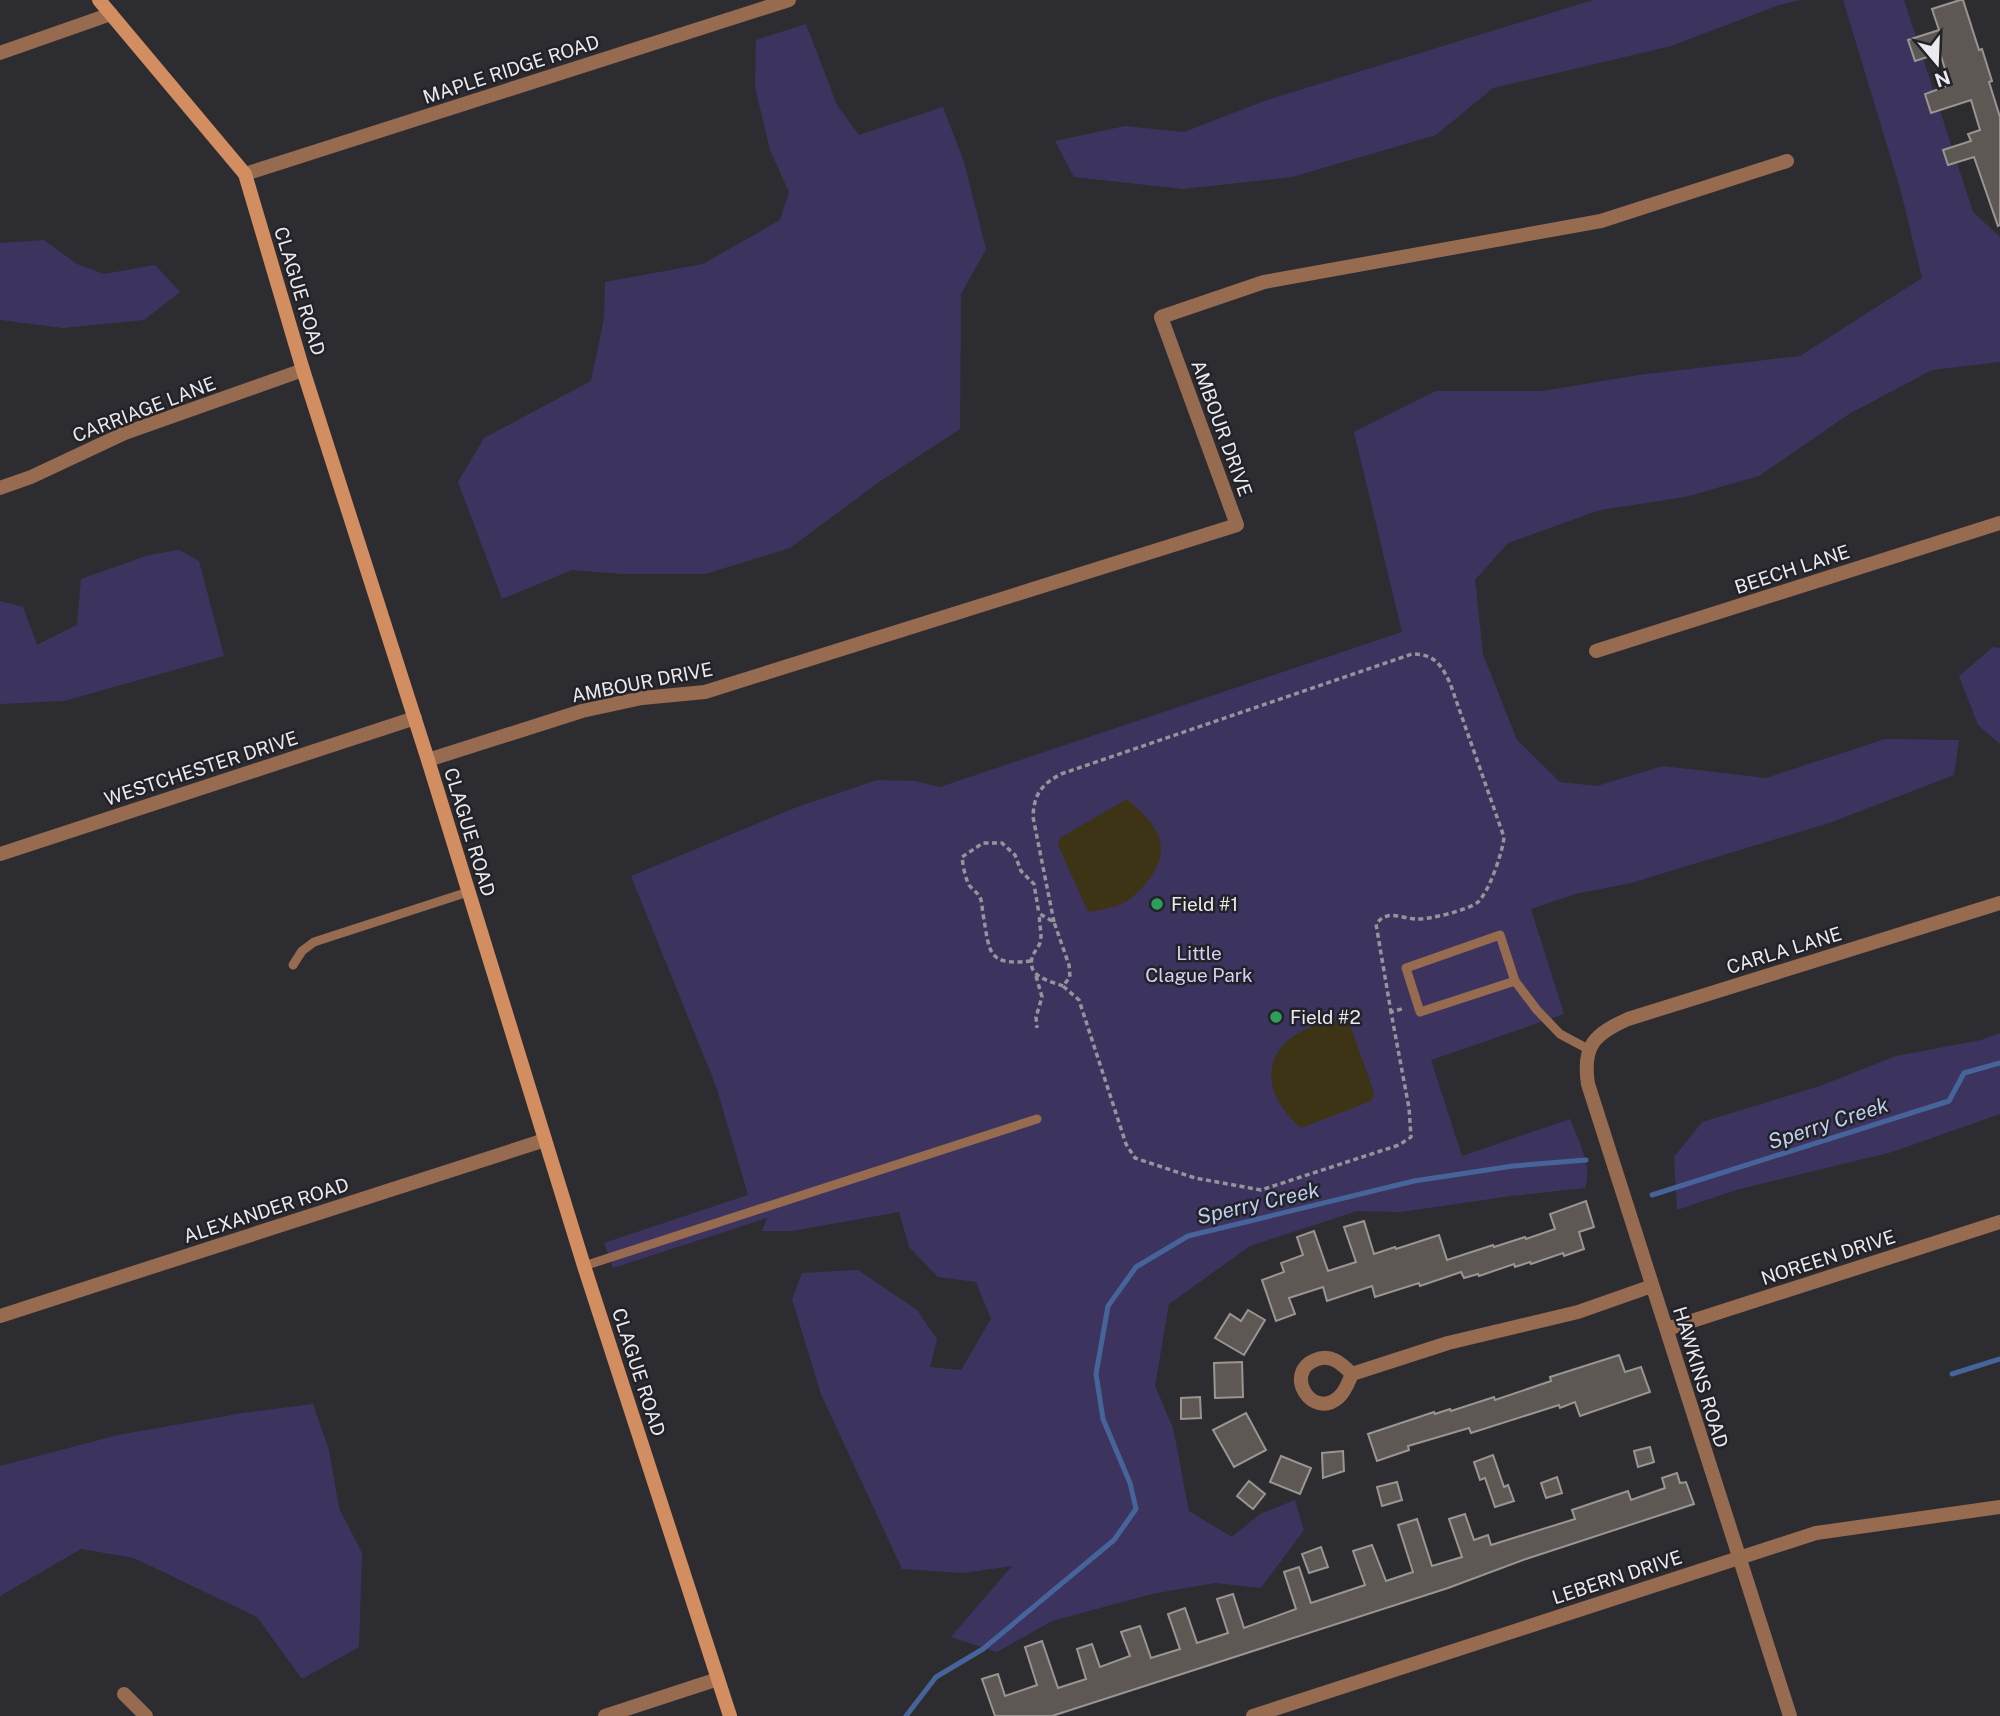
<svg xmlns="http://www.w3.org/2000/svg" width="2000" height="1716" viewBox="0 0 2000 1716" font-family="'Public Sans',sans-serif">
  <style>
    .green { fill: #3c345f }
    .sand { fill: #3c3414 }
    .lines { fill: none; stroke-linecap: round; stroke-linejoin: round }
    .stream { stroke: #466499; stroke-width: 5 }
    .building { fill: #5e5855; stroke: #9b9591; stroke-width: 2 }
    .path { stroke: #959499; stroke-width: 3.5; stroke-dasharray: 5 3.5; stroke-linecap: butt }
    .service { stroke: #976b50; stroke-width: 9 }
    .minor { stroke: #976b50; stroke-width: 14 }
    .secondary { stroke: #d28d60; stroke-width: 14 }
    .leisure-dot { fill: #2e9e5b; stroke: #232228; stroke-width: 2.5 }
    .labels { text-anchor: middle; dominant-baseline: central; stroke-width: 5; stroke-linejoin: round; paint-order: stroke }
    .street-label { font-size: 19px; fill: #ebeaee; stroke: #232228 }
    .poi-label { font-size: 19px; fill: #ebeaee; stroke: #232228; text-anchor: start }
    .park-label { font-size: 19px; fill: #d6d2f5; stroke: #232228 }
    .water-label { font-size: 21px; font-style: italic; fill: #bed0f0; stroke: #232228 }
  </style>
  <rect width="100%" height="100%" fill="#2d2c31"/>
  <g class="green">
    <polygon points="1593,0 1800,0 1779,5 1671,46 1493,88 1436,135 1292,177 1183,189 1074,177 1055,141 1125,126 1184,132 1267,100"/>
    <path d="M1843,0H1904L1973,212L2000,237V362L1932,370L1849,414L1759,476L1685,497L1600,510L1508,543L1475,580L1483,654L1517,740L1560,782L1597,786L1663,766L1766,778L1885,739L1959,740L1954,775L1832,822L1631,883L1575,894L1531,909L1564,1014L1431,1060L1462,1156L1570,1119C1578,1140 1593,1167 1585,1188L1511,1196L1401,1212L1357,1211L1250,1246L1169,1304L1155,1386L1173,1428L1189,1511L1232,1537L1260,1514L1295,1500L1304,1530L1261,1588L1215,1583L1152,1594L1052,1621L997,1652L951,1637L1012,1566L963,1573L902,1569L821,1394L792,1299L802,1273L858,1270L917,1310L937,1339L930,1367L961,1370L991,1319L976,1282L938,1277L909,1247L899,1212L792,1231H762L767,1218L613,1268L604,1243L748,1195L716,1086L631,876L797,807L877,780L915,781L940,787L1402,632L1354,432L1436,391H1543L1639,375L1800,356L1922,278L1900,188Z"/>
    <polygon points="806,24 837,105 859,135 943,107 964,162 986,249 961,294 960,429 879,482 790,548 705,574 623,574 572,570 502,599 458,482 484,438 591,381 604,318 605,282 703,264 780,220 789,192 770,150 755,87 756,40"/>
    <polygon points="44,240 77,264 104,274 155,265 180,292 144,320 63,328 0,320 0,243"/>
    <polygon points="179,550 199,561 224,656 64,701 0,704 0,601 23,607 37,645 77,625 81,579 149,555"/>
    <polygon points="1993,647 2000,648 2000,744 1978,725 1959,676"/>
    <polygon points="2000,1033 2000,1114 1892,1152 1736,1190 1677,1210 1674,1157 1702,1122 1820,1086 1896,1056 1981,1040"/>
    <polygon points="313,1404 329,1450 339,1508 362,1553 359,1647 302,1679 257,1617 134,1558 81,1549 0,1596 0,1466 118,1435 243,1413"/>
  </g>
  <g class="sand">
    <path d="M1127,799C1140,811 1153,821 1159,837C1167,860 1148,885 1130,899C1120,907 1101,910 1088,912L1058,845L1060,838Z"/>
    <path d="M1329,1022H1349L1374,1093L1371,1101L1301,1128C1252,1086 1265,1035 1329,1022Z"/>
  </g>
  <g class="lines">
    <g class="stream">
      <polyline points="1652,1195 1949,1101 1964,1073 2000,1063"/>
      <polyline points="1952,1374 2000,1359"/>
      <polyline points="906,1716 936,1677 983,1649 1114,1540 1136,1509 1130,1483 1103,1419 1096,1374 1108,1306 1136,1267 1188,1236 1414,1181 1513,1166 1586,1160"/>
    </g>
  </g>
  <g class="building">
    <polygon points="1960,0 1963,0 1979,50 1982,49 1992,81 1989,82 2000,117 2000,225 1998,226 1974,157 1948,165 1943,150 1971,141 1968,134 1980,130 1971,100 1931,113 1925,94 1950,85 1940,53 1915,61 1908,40 1939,30 1932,9"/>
    <polygon points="1586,1201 1594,1227 1579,1232 1584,1249 1564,1256 1563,1253 1531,1264 1530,1262 1515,1267 1514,1264 1479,1276 1478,1274 1464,1278 1461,1272 1420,1286 1419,1283 1375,1297 1372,1286 1327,1301 1323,1287 1289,1298 1295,1314 1276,1321 1262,1280 1284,1272 1281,1263 1303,1255 1297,1237 1314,1231 1328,1271 1356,1262 1344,1227 1364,1221 1374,1254 1395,1247 1396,1249 1439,1235 1447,1260 1493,1245 1494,1247 1525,1237 1526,1239 1555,1229 1550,1214"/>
    <polygon points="1248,1310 1265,1320 1244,1355 1215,1338 1230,1314 1241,1321"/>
    <polygon points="1619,1355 1625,1372 1641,1367 1650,1392 1580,1416 1575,1402 1560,1408 1559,1405 1471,1433 1469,1428 1408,1446 1409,1450 1377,1461 1368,1434 1434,1412 1435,1414 1450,1409 1451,1411 1494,1397 1495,1400 1551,1381 1550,1377"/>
    <polygon points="1242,1362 1243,1397 1215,1398 1214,1363"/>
    <polygon points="1200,1397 1201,1418 1181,1419 1181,1398"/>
    <polygon points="1246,1413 1266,1450 1234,1467 1213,1430"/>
    <polygon points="1650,1447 1654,1462 1638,1467 1634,1451"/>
    <polygon points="1343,1451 1344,1471 1323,1478 1322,1453"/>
    <polygon points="1493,1455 1504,1487 1508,1485 1514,1501 1495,1507 1485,1478 1480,1480 1474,1462"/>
    <polygon points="1281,1456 1311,1468 1300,1494 1270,1482"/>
    <polygon points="1677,1473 1680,1483 1686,1482 1694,1504 1526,1559 1448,1588 1052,1716 995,1716 982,1679 998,1674 1005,1696 1037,1685 1025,1647 1042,1641 1058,1688 1086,1679 1077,1649 1092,1644 1100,1667 1130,1656 1121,1632 1140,1626 1151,1658 1180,1649 1168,1614 1185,1608 1197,1643 1228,1633 1217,1599 1233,1594 1244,1628 1296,1609 1284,1572 1299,1567 1311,1603 1365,1585 1353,1551 1372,1545 1386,1581 1413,1572 1398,1525 1417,1519 1432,1566 1462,1557 1449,1519 1465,1514 1474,1540 1488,1535 1491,1545 1575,1519 1572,1510 1628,1491 1631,1500 1665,1488 1662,1478"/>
    <polygon points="1557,1477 1562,1493 1546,1498 1541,1483"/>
    <polygon points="1249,1481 1265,1494 1253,1509 1237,1496"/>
    <polygon points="1397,1482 1402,1500 1382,1506 1377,1487"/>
    <polygon points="1321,1547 1328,1567 1309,1573 1302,1554"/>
  </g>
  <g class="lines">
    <g class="path">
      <path d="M1054,922L1033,817C1034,794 1041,785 1061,774L1412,654C1434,654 1441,664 1450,683L1504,837C1503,851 1489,892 1478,902C1469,910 1428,920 1415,919C1400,918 1388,909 1376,924L1391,1012"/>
      <path d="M1031,961C986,966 990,952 983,914C982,908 982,902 980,897C977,892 972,889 969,885C965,877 963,866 962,857L983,843H1002L1015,855L1021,871L1034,884L1039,914"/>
      <polyline points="1036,976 1042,997 1036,1017 1037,1028"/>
      <path d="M1063,986C1050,981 1027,977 1032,958C1033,953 1038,948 1040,943C1043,932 1038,924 1040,914L1054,922L1069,965L1070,977L1063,986L1079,1000L1126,1144L1135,1158L1195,1178L1261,1190L1399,1145L1411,1137L1409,1108L1391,1012L1405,1008"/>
    </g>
    <g class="service">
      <polyline points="293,965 302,951 314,942 468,892"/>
      <polyline points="1515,981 1500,935 1406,968 1420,1012 1515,981 1537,1010 1560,1034 1588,1049"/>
      <polyline points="584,1266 1037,1119"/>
    </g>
    <g class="minor">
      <polyline points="0,53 111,14"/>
      <polyline points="245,174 789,0"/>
      <polyline points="0,488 31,477 125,433 303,370"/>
      <polyline points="1596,651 2000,523"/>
      <polyline points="428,760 582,711 642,698 705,692 1237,525 1161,317 1264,282 1601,221 1787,161"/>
      <polyline points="0,854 415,718"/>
      <polyline points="0,1316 545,1140"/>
      <polyline points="1667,1329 2000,1222"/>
      <path d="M1352,1374C1341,1363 1330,1353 1315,1360C1283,1373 1312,1421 1339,1397C1345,1392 1349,1381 1352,1374L1448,1343L1578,1312L1652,1286"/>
      <polyline points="124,1694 146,1716"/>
      <polyline points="605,1716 718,1679"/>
      <polyline points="1253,1716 1816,1533 2000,1507"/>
      <path d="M1790,1716C1721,1506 1655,1295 1588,1084C1582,1045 1595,1034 1628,1019L2000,903"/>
    </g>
    <polyline class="secondary" points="99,0 245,174 303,370 428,760 584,1266 730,1716"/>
  </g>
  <g class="leisure-dot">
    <circle cx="1157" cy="904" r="7"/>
    <circle cx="1276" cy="1017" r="7"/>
  </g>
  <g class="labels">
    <g class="street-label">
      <text transform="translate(511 69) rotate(-18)">MAPLE RIDGE ROAD</text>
      <text transform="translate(300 291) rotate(73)">CLAGUE ROAD</text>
      <text transform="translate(144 409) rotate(-21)">CARRIAGE LANE</text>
      <text transform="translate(1222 428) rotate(70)">AMBOUR DRIVE</text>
      <text transform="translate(1792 569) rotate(-18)">BEECH LANE</text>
      <text transform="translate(642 682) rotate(-11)">AMBOUR DRIVE</text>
      <text transform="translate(201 768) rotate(-18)">WESTCHESTER DRIVE</text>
      <text transform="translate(470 832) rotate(73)">CLAGUE ROAD</text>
      <text transform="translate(1784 950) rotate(-17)">CARLA LANE</text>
      <text transform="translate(266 1210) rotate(-18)">ALEXANDER ROAD</text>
      <text transform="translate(1828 1257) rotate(-18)">NOREEN DRIVE</text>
      <text transform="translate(639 1372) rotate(72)">CLAGUE ROAD</text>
      <text transform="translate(1701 1377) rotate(73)">HAWKINS ROAD</text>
      <text transform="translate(1617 1577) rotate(-18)">LEBERN DRIVE</text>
    </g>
    <g class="poi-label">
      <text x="1171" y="904">Field #1</text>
      <text x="1290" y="1017">Field #2</text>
    </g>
    <g class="park-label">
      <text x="1199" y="953">Little<tspan x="1199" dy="22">Clague Park</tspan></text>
    </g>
    <g class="water-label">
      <text transform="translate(1828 1123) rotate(-18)">Sperry Creek</text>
      <text transform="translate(1258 1203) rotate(-13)">Sperry Creek</text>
    </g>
  </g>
  <g transform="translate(1937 63) rotate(161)" stroke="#232228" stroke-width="5" paint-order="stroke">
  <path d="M0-5L12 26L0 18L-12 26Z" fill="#ebeaee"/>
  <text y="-10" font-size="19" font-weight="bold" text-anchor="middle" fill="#ebeaee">N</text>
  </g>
</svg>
